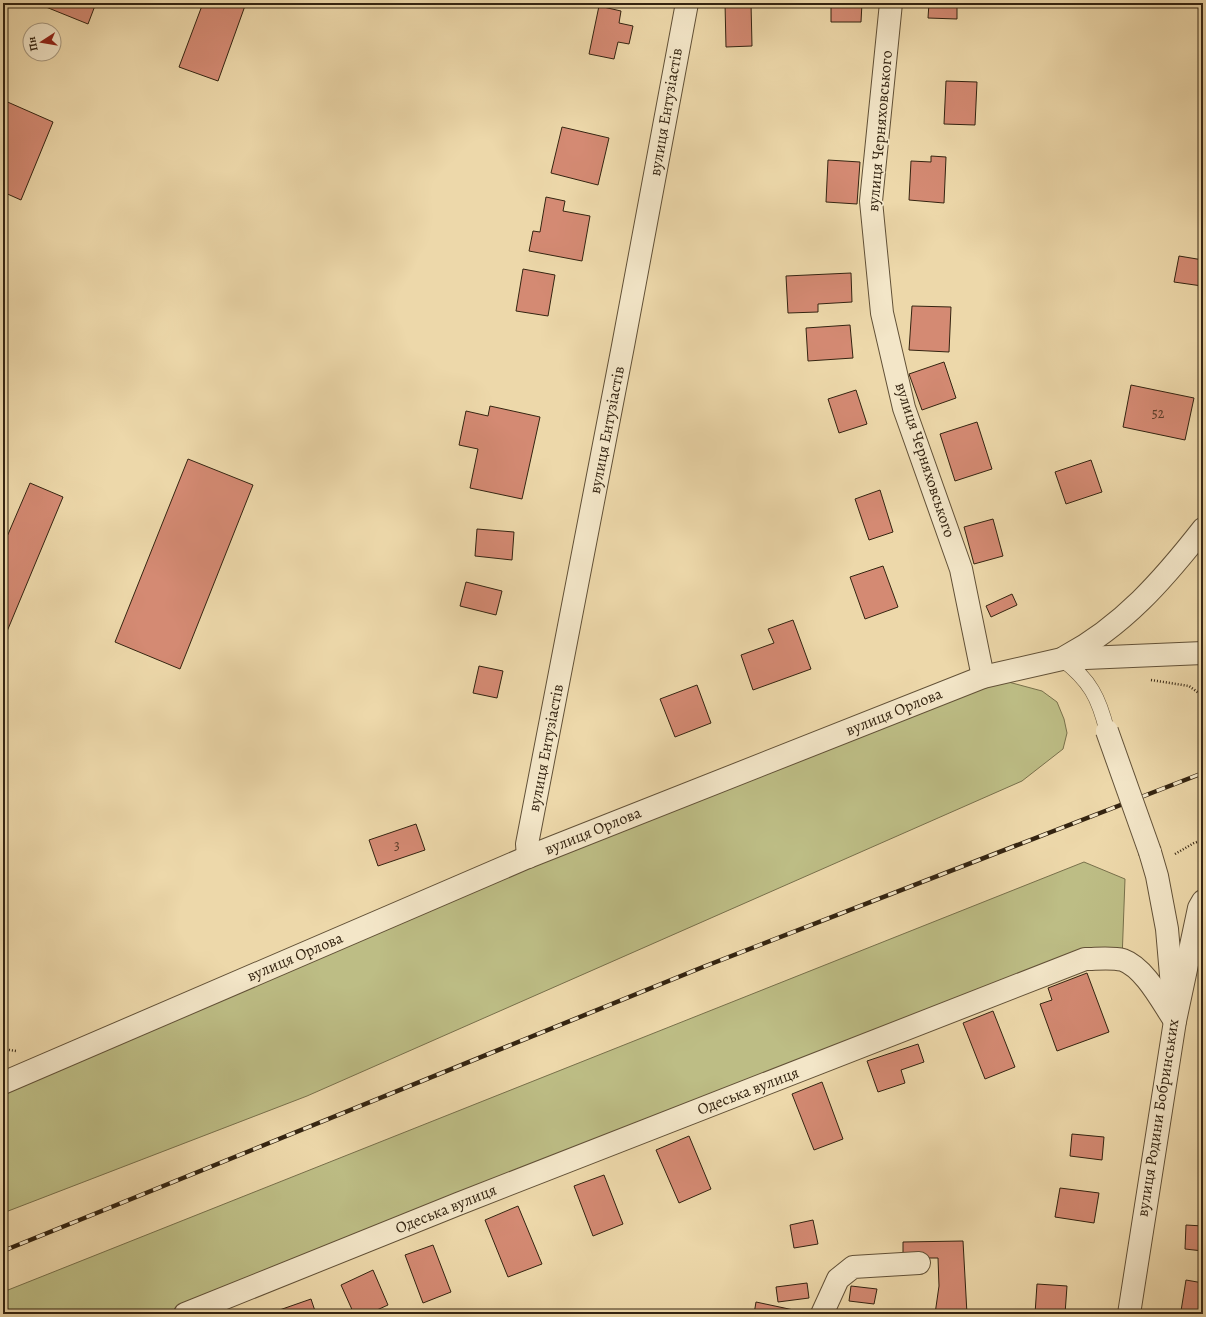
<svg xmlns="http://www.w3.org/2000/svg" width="1206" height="1317" viewBox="0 0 1206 1317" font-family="Alegreya,serif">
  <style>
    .green { fill: #bdbd85; stroke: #78704b }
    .building { fill: #d48a73; stroke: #342411 }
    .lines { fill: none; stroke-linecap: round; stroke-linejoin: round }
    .lane-casing { stroke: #625137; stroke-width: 16 }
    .street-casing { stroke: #625137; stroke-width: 24 }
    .path { stroke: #342411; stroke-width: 2.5; stroke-dasharray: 1 2; stroke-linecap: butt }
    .lane { stroke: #f3e6c8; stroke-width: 15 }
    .street { stroke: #f3e6c8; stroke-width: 22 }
    .rail-casing { stroke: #342411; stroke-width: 4.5 }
    .rail { stroke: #f3e6c8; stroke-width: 3; stroke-dasharray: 9; stroke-linecap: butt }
    .street-bridge-casing { stroke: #625137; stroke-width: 24; stroke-linecap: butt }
    .street-bridge { stroke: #f3e6c8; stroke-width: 22 }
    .labels { text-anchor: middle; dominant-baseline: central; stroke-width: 3.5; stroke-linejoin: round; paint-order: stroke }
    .number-label { font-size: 14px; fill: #5c3e2a }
    .street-label { font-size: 16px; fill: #342411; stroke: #f3e6c8 }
  </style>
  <rect width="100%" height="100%" fill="#edd8aa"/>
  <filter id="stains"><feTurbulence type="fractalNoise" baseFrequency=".005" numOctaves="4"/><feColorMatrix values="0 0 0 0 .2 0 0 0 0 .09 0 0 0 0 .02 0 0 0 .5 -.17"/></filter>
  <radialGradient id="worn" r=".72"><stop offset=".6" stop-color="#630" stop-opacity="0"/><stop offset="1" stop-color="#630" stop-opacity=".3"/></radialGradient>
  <g class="green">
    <polygon points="986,676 1042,691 1057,702 1064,719 1067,733 1063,749 1022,781 307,1096 3,1213 3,1083"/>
    <polygon points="1084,862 1125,879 1122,960 1085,959 185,1314 3,1314 3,1292"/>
  </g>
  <g class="building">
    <polygon points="36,3 96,3 88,24"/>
    <polygon points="203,3 246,3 218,81 179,67"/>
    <polygon points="725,3 751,3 752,46 726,47"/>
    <polygon points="831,3 862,3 861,22 831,22"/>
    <polygon points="929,3 957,3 957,19 928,18"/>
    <polygon points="599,6 621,11 619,23 633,26 629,44 618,42 614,59 589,54"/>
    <polygon points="946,81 977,82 975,125 944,124"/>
    <polygon points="3,100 53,122 21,200 3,192"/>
    <polygon points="562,127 609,138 598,185 551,173"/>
    <polygon points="931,156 946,157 944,203 909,200 911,161 931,162"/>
    <polygon points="828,160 860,162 857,204 826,202"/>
    <polygon points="546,197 565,201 563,211 590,216 582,261 529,251 533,231 540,232"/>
    <polygon points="1179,256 1203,260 1202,286 1174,282"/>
    <polygon points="523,269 555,275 548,316 516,311"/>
    <polygon points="851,273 852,302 818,304 818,312 788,313 786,276"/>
    <polygon points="912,306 951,307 949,352 909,350"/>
    <polygon points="850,325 853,358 808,361 806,328"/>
    <polygon points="944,362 956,398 922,410 909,374"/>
    <polygon points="1131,385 1194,398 1185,440 1123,427"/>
    <polygon points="856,390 867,424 839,433 828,399"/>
    <polygon points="490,406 540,417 522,499 470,488 478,449 459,445 466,411 488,416"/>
    <polygon points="977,422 992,469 955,481 940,434"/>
    <polygon points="188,459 253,485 180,669 115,642"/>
    <polygon points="1091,460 1102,492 1066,504 1055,472"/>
    <polygon points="30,483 63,497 3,641 3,546"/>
    <polygon points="880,490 893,532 869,540 855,499"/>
    <polygon points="993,519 1003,556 974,564 964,527"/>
    <polygon points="477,529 514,532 512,560 475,556"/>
    <polygon points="883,566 898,607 865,619 850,577"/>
    <polygon points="466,582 502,591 496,615 460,606"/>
    <polygon points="1012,594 1017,605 991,617 986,606"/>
    <polygon points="793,620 811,669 753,690 741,655 774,643 768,629"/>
    <polygon points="479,666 503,671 497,698 473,693"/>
    <polygon points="697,685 711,723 675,737 660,699"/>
    <polygon points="416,824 425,850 378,866 369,840"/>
    <polygon points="1087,973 1109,1032 1057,1051 1040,1004 1052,1000 1048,988"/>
    <polygon points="993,1011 1015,1067 985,1079 963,1023"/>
    <polygon points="918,1044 924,1062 901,1070 905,1083 878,1092 867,1061"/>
    <polygon points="822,1082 843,1139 814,1150 792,1094"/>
    <polygon points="1072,1134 1104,1137 1102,1160 1070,1156"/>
    <polygon points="689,1136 711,1189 679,1203 656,1150"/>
    <polygon points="604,1175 623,1224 593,1236 574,1186"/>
    <polygon points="1060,1188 1099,1193 1094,1223 1055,1217"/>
    <polygon points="518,1206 542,1264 508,1277 485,1220"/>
    <polygon points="813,1220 818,1244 794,1248 790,1225"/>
    <polygon points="1186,1225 1203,1226 1203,1251 1185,1249"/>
    <polygon points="963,1241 967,1314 935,1314 939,1286 938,1258 903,1258 903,1242"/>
    <polygon points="433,1245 451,1292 423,1303 405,1255"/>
    <polygon points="373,1270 388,1305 368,1314 354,1314 341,1285"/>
    <polygon points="1186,1280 1203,1283 1203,1314 1181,1311"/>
    <polygon points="807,1283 809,1298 778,1302 776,1287"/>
    <polygon points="1037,1284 1067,1286 1065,1314 1035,1314"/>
    <polygon points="851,1286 877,1289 874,1304 849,1301"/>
    <polygon points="311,1299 316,1314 268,1314"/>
    <polygon points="756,1302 803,1312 802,1314 754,1314"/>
  </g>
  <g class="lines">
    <defs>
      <path id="lane" d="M1062,659C1090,680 1099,698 1107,731"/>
      <g id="street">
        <polyline points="891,3 871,201 882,313 904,408 961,569 983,677"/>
        <path d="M1065,657C1123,626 1163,580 1203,529"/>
        <polyline points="528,857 527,844 623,346 687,3"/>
        <polyline points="3,1083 528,857 983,677 1062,659 1203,653"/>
        <path d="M185,1314L458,1204L1085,959C1096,959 1112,957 1123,960C1145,968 1162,1002 1175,1021L1199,908L1203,901"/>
        <polyline points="822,1314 838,1279 853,1267 919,1263"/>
        <polyline points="1129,1314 1175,1021 1167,929 1157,876 1150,852"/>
      </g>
    </defs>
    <use href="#lane" class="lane-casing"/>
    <use href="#street" class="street-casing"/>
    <g class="path">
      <polyline points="1151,680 1189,686 1203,696"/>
      <polyline points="1175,854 1194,843 1203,840"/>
      <polyline points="3,1049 16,1051"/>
    </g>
    <use href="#lane" class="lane"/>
    <use href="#street" class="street"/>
    <defs>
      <polyline id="rail" points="3,1251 703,967 1203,773"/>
    </defs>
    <use href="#rail" class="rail-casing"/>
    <use href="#rail" class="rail"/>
    <defs>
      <polyline id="street-bridge" points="1107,731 1150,852"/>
    </defs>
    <use href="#street-bridge" class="street-bridge-casing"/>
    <use href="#street-bridge" class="street-bridge"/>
  </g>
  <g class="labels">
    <g class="number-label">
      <text x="1158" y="413">52</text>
      <text x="397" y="845">3</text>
    </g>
    <g class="street-label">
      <text transform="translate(666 112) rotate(-80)">вулиця Ентузіастів</text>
      <text transform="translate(880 131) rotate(-85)">вулиця Черняховського</text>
      <text transform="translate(607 430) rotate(-79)">вулиця Ентузіастів</text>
      <text transform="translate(925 460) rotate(72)">вулиця Черняховського</text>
      <text transform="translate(894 712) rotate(-22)">вулиця Орлова</text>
      <text transform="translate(546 748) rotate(-79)">вулиця Ентузіастів</text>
      <text transform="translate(593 831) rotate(-22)">вулиця Орлова</text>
      <text transform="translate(295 957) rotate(-23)">вулиця Орлова</text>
      <text transform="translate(748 1091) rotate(-21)">Одеська вулиця</text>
      <text transform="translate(1158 1118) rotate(-81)">вулиця Родини Бобринських</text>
      <text transform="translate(446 1209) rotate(-22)">Одеська вулиця</text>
    </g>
  </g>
  <rect width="1206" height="1317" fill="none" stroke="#edd8aa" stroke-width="16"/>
  <rect x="4" y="4" width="1198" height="1309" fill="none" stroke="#342411" stroke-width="2"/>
  <rect x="8" y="8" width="1190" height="1301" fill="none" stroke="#342411"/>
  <g transform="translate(42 42) rotate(258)"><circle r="19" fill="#f3e6c8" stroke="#a7987f"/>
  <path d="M0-3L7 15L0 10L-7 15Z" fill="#8f2418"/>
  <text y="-6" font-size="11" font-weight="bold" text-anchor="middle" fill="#342411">Пн</text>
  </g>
  <rect width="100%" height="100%" filter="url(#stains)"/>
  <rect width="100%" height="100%" fill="url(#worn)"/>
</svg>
